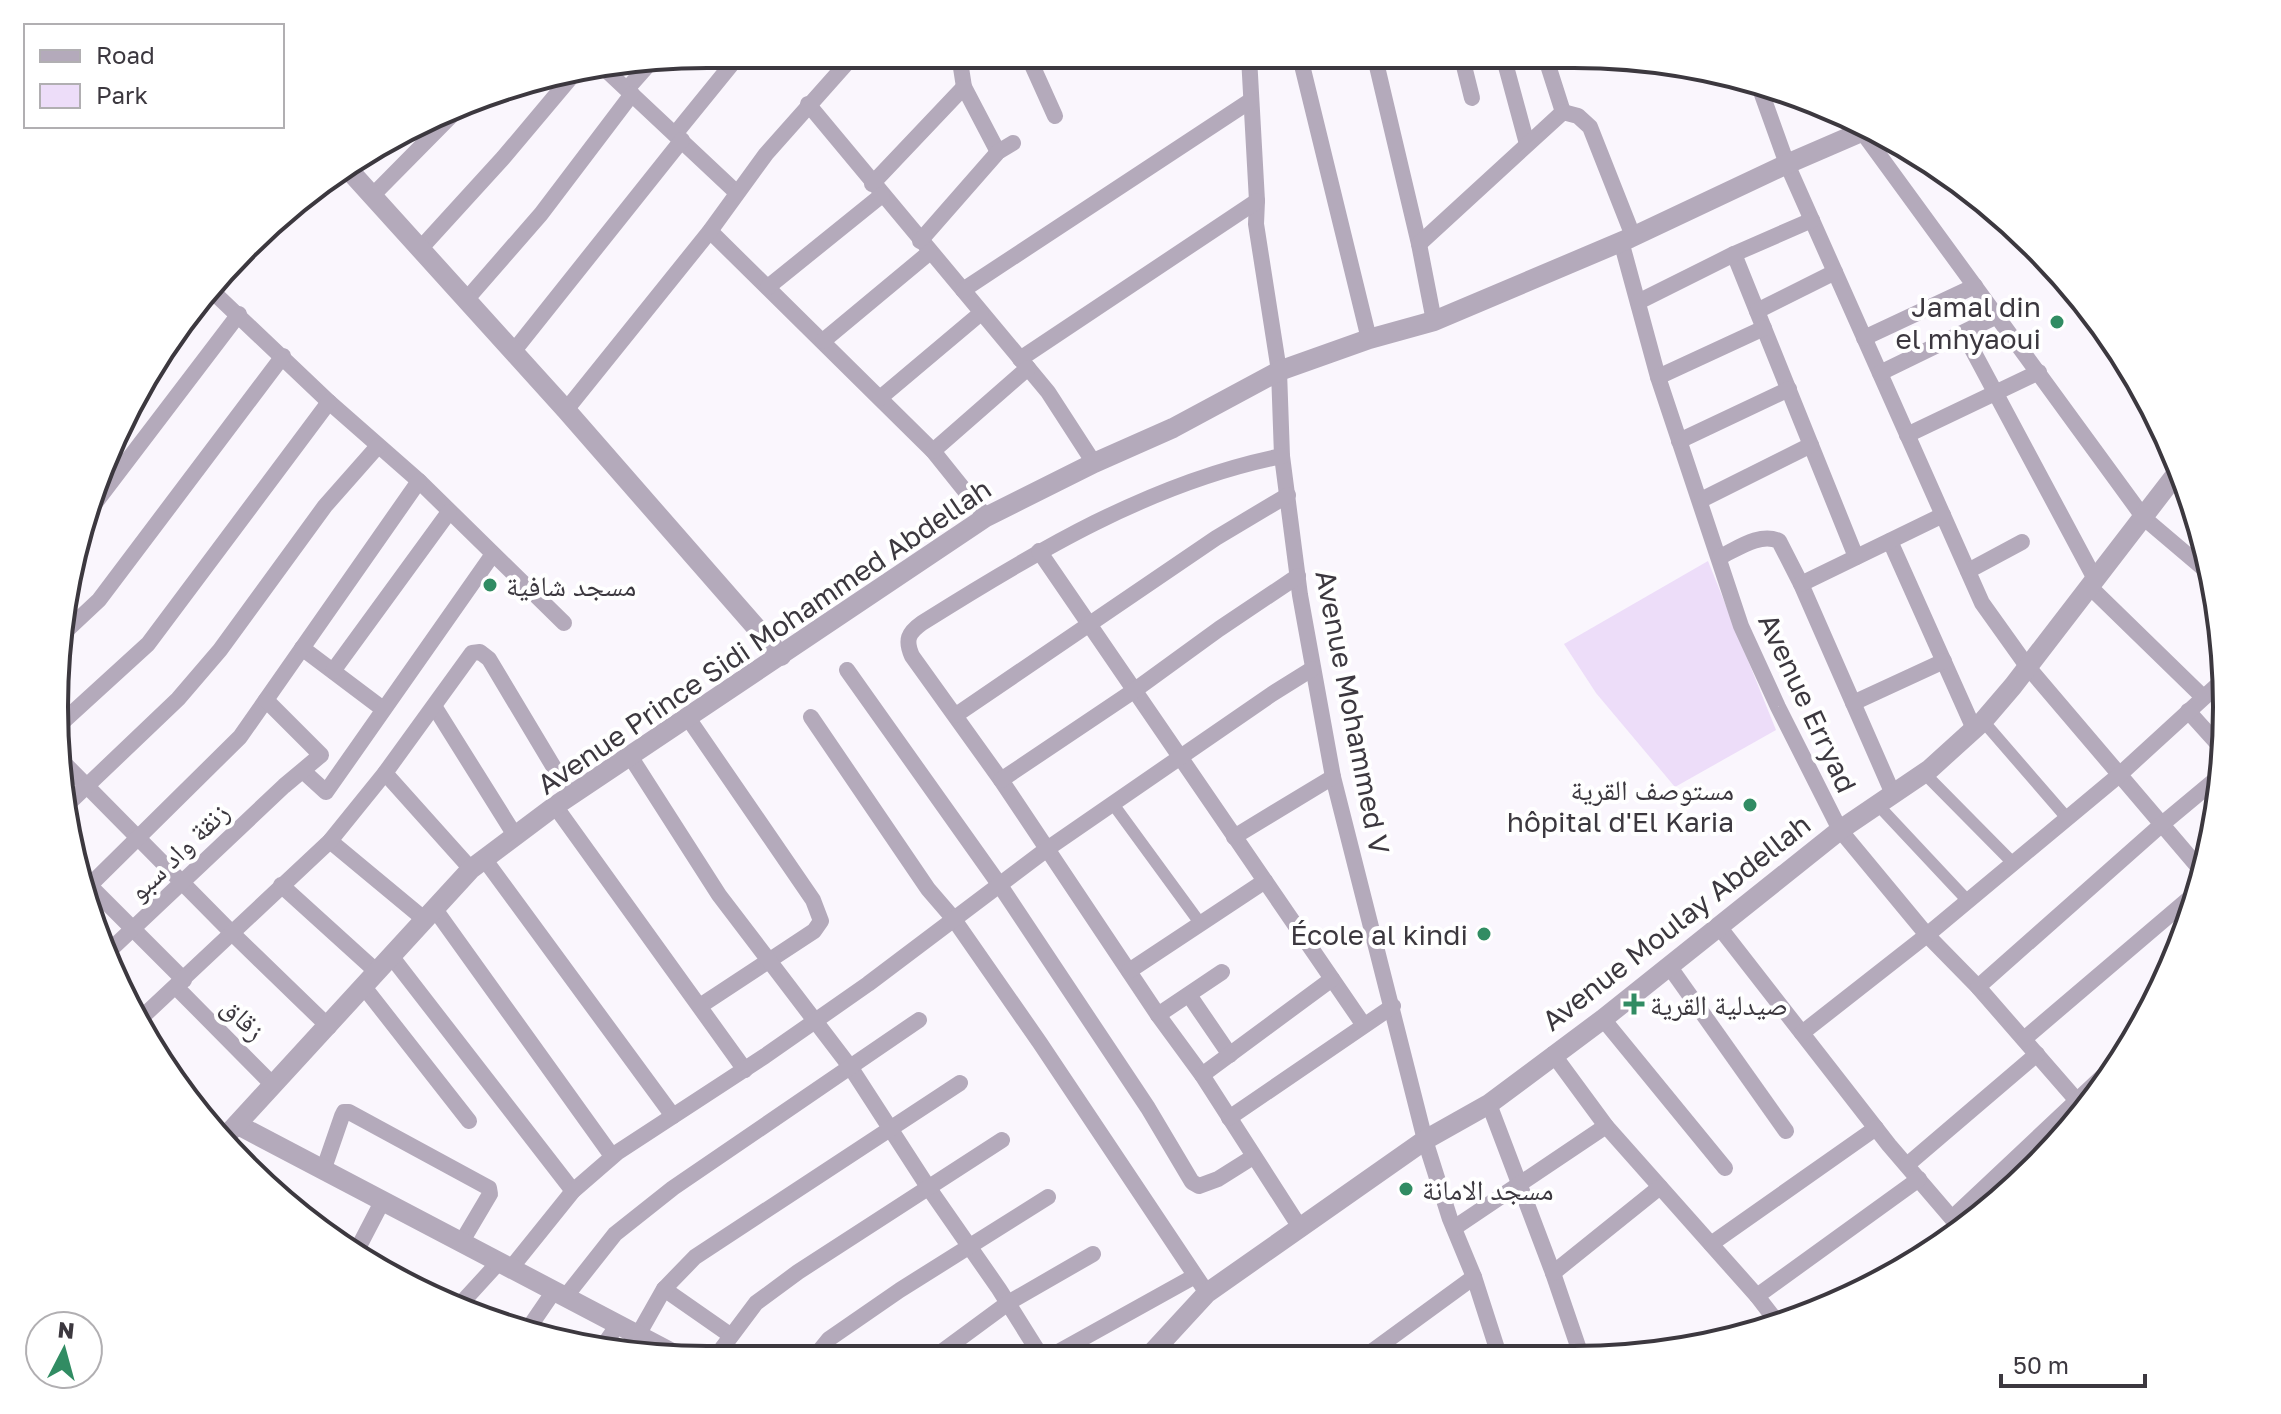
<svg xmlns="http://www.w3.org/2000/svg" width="2281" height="1414" viewBox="0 0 2281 1414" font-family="'Golos Text','Noto Naskh Arabic',sans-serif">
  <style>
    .park { fill: #edddf9 }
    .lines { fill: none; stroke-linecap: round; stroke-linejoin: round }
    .pedestrian { stroke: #b4aabb; stroke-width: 12 }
    .minor { stroke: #b4aabb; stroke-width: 16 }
    .tertiary { stroke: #b4aabb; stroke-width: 20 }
    .poi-dot { fill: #318c63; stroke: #fff; stroke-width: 3 }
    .labels { text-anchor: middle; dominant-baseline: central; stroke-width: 8; stroke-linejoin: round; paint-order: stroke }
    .poi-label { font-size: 28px; fill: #3c383f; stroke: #fff; text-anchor: end }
    .street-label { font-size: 28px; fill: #3c383f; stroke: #fff }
    .rim { fill: none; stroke: #3c383f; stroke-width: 4 }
  </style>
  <rect width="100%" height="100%" fill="#faf6fd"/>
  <polygon class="park" points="1708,561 1776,730 1675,787 1596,693 1564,644"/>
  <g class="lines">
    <g class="pedestrian">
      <polyline points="1983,721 2067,818"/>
      <polyline points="1924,773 2013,863"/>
      <polyline points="1113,804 1200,923"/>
      <polyline points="1877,804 1967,900"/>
    </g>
    <g class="minor">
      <polyline points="959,55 964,87 998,152"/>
      <polyline points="1028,56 1055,116"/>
      <polyline points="1249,57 1257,201 1256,224 1279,371 1282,456 1300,595 1333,777 1425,1140 1450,1219 1474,1277 1500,1358"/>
      <polyline points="1300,57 1369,339"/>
      <polyline points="1375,58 1419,244 1434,321"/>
      <polyline points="1462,58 1472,98"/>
      <polyline points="1504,59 1527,144"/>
      <polyline points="1546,59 1563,112"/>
      <polyline points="607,71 737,193"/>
      <polyline points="1759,86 1787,164 1982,603 2027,666 2205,875"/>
      <polyline points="627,89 650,63"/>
      <polyline points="808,104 1048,392 1094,463"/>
      <polyline points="1855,122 2144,518 2210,574"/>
      <polyline points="675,134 740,54"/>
      <polyline points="872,184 964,87"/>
      <polyline points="372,196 457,110"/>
      <polyline points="710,231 933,451 986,517"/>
      <polyline points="920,241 998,152 1013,143"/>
      <polyline points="1621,241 1658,377 1741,626 1778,707 1840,830 1927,935 1978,987 2086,1111"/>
      <polyline points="1419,244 1563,112 1578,116 1590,127 1633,236"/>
      <polyline points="420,249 503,158 572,76"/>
      <polyline points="1734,254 1856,557"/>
      <polyline points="768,287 882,195"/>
      <polyline points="210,289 329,402 419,481 564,623"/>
      <polyline points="963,290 1250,101"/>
      <polyline points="466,300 541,214 632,94"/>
      <polyline points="1638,302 1734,254 1812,220"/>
      <polyline points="1757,311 1835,272"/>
      <polyline points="1964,334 2095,579"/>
      <polyline points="1864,338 1975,286"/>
      <polyline points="823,341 930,252"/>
      <polyline points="513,352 682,140"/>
      <polyline points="1020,359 1257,201"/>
      <polyline points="1880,373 1997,316"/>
      <polyline points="1658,377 1764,328"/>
      <polyline points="880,398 981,313"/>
      <polyline points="566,410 710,231 766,154 854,55"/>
      <polyline points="1907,435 2039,372"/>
      <polyline points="1679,441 1789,389"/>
      <polyline points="933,451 1028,368"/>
      <path d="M1282,456C1151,482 1033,553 922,623C908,633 905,640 912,656L1001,780L1158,1015L1202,1075L1301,1229"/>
      <polyline points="1701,500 1811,445"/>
      <polyline points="86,515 239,314"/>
      <polyline points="1890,541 1974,729"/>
      <polyline points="1039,551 1363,1024"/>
      <path d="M1720,557C1737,549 1760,532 1779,541L1801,584L1893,794"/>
      <polyline points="1968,571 2022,542"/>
      <polyline points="1801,584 1943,515"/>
      <polyline points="2090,587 2203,697"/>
      <polyline points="67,630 99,600 283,356"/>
      <polyline points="302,648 383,709"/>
      <polyline points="847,670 999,884 1148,1108 1192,1182 1199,1186 1218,1179 1253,1157"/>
      <polyline points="333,671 449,512"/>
      <polyline points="1853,703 1944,661"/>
      <polyline points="434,706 516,837"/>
      <polyline points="2188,711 2225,752"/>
      <polyline points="956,715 1216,538 1288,495"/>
      <polyline points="811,717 928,889 953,918 1040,1043 1207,1293"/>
      <polyline points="688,718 813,900 821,921 814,931 700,1006"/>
      <polyline points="57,727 148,644 329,402"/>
      <polyline points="630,756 719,895 851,1068 928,1187 999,1289 1041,1356"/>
      <polyline points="63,762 233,934 329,1027"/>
      <polyline points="303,771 326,792 493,554"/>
      <polyline points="385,773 471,869"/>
      <polyline points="1001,780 1135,690 1219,629 1298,576"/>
      <polyline points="70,802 178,699 220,650 325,506 378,446"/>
      <polyline points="555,806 745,1070"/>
      <polyline points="1234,837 1333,777"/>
      <polyline points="330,841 424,919"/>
      <polyline points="485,860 673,1116"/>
      <polyline points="83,879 184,980"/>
      <polyline points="281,885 377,972"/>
      <polyline points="84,891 240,737 419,481"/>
      <polyline points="434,908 612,1156"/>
      <polyline points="1720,928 1889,1145 1961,1229"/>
      <polyline points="107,953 284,786 321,755 266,700"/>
      <polyline points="391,956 573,1191"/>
      <polyline points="1669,966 1786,1131"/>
      <polyline points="1129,971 1265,881"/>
      <polyline points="176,987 274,1086"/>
      <polyline points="364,987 469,1121"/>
      <polyline points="1978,987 2161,825 2221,775"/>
      <polyline points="1189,995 1230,1055"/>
      <polyline points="1158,1015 1222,972"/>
      <polyline points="1603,1019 1725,1168"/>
      <polyline points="139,1020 330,841 385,773 472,653 480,652 489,659 571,796"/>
      <polyline points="1802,1033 1927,935 2118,776 2223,680"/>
      <polyline points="2024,1039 2199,890"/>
      <polyline points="1553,1054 1606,1126 1757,1296 1780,1326"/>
      <polyline points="1202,1075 1332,979"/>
      <polyline points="1489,1104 1553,1273 1582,1358"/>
      <polyline points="1229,1118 1393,1006"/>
      <polyline points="1907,1165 2037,1054"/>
      <polyline points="323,1171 342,1116 344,1112 349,1112 489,1188 490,1194 461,1243"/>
      <polyline points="1952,1218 2120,1060"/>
      <polyline points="1454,1228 1606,1126"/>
      <polyline points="1711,1244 1876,1128"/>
      <polyline points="356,1252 382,1202"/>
      <polyline points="511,1268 573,1191 618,1152 765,1056 868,984 1047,849 1272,694 1312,669"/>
      <polyline points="1553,1273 1660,1187"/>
      <polyline points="664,1289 730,1335"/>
      <polyline points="566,1296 615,1234 673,1188 919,1020"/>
      <polyline points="1757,1296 1919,1179"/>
      <polyline points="456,1309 499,1262"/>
      <polyline points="528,1329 554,1291"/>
      <polyline points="638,1335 664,1289 695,1257 960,1083"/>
      <polyline points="601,1349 617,1326"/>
      <polyline points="717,1355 756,1303 798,1272 1002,1140"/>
      <polyline points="816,1355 829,1339 900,1290 1048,1197"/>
      <polyline points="936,1356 1008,1303 1093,1254"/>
      <polyline points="1051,1356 1195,1276"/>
      <polyline points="1363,1358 1474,1277"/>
    </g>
    <g class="tertiary">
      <polyline points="348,169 566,410 781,656"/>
      <polyline points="238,1125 676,1355"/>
      <polyline points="226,1136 471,869 555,806 986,517 1094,463 1173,428 1279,371 1369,339 1434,321 1630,238 1787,164 1868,129"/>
      <polyline points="1148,1357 1207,1293 1425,1140 1489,1104 1603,1019 1840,830 1930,769 1983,721 2013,686 2180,469"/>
    </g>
  </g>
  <g class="poi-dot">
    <circle cx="2057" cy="322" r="8"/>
    <circle cx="490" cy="585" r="8"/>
    <circle cx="1750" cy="805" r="8"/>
    <circle cx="1484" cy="934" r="8"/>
    <path d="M1630 992h8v8h8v8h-8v8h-8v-8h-8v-8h8z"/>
    <circle cx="1406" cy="1189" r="8"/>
  </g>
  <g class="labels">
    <g class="poi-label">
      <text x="2041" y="306">Jamal din<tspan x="2041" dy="32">el mhyaoui</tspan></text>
      <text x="506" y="585" text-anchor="start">مسجد شافية</text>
      <text x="1734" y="789">مستوصف القرية<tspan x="1734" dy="32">hôpital d'El Karia</tspan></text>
      <text x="1468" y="934">École al kindi</text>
      <text x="1650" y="1004" text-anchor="start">صيدلية القرية</text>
      <text x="1422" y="1189" text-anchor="start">مسجد الامانة</text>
    </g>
    <g class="street-label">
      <text transform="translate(764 636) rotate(-34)">Avenue Prince Sidi Mohammed Abdellah</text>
      <text transform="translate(1808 703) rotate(65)">Avenue Erryad</text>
      <text transform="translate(1353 712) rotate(79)">Avenue Mohammed V</text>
      <text transform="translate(178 851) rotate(-44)">زنقة واد سبو</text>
      <text transform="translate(1676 922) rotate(-38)">Avenue Moulay Abdellah</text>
      <text transform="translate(244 1018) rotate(45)">زقاق</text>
    </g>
  </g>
  <path d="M0 0H2281V1414H0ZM707 68H1574A639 639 0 0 1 2213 707V707A639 639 0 0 1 1574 1346H707A639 639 0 0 1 68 707V707A639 639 0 0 1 707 68Z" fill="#fff" fill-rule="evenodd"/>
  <path class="rim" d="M707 68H1574A639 639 0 0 1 2213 707V707A639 639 0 0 1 1574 1346H707A639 639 0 0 1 68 707V707A639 639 0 0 1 707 68Z"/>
  <rect x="24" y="24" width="260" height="104" fill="#ffffff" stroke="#b1afb2" stroke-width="2"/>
  <rect x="40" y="50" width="40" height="12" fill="#b4aabb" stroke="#b1afb2" stroke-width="2"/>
  <text x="96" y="64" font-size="24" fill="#3c383f">Road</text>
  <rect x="40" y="84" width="40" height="24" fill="#edddf9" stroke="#b1afb2" stroke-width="2"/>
  <text x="96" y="104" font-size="24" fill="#3c383f">Park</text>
  <g transform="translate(64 1350) rotate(6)"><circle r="38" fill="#ffffff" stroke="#b1afb2" stroke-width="2"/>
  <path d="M0-6L14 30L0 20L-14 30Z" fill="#318c63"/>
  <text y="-12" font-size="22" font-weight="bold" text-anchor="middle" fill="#3c383f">N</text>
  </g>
  <path d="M2001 1374v12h144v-12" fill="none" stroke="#3c383f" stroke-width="4"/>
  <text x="2013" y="1374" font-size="24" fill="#3c383f" stroke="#ffffff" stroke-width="6" paint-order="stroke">50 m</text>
</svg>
